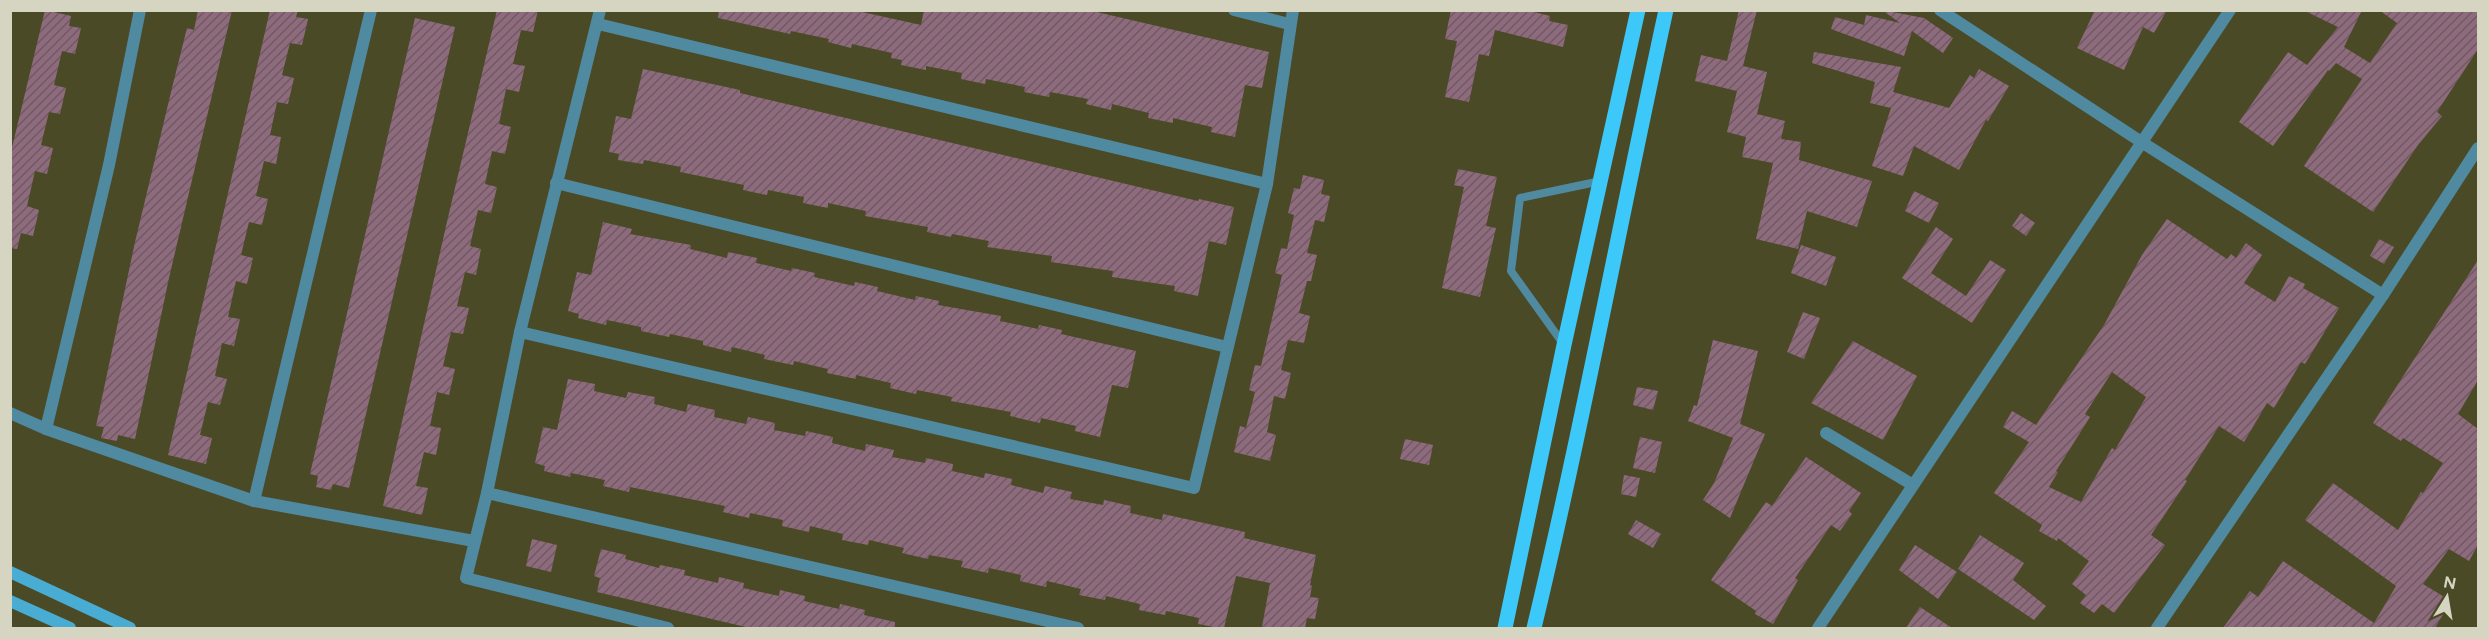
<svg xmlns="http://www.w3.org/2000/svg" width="2489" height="639" viewBox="0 0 2489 639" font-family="Figtree,sans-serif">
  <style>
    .building { fill: url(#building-hatch); fill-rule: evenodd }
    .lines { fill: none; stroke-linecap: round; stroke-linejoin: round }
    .service { stroke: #4f8aa1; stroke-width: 8 }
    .minor { stroke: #4f8aa1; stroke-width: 12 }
    .secondary { stroke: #49add3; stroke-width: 12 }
    .primary { stroke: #3cc8f9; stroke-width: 15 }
  </style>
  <defs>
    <pattern id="building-hatch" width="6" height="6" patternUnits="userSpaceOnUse" patternTransform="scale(1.5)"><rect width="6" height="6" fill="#8e6a7d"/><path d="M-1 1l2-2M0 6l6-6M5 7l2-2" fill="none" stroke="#6f5962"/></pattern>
  </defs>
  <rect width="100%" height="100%" fill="#4b4a26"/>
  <g class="building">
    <polygon points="45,10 71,16 69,26 81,28 75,54 62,51 54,85 66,88 60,114 49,112 41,145 53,148 47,174 35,171 27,206 39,210 33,236 21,233 17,249 10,248 10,156"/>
    <polygon points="198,10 232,10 169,278 135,439 118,435 117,441 101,438 104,427 96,426 135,242 172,88 187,28 194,30"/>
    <polygon points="270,10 298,10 296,17 308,19 302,45 290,43 282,75 294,78 288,104 277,102 270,135 281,137 276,164 264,161 256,196 268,199 262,225 249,222 241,255 253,258 247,284 236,281 228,317 240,319 234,346 222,343 215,376 227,379 220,405 208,402 200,435 212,438 206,464 168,455"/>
    <polygon points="497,10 538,10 533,32 521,30 513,64 525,66 519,92 506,89 499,124 511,127 505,154 492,151 485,184 497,187 491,213 478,210 470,246 481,249 476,275 465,272 457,306 469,308 463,334 451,332 443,366 455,369 449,395 437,392 430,426 441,428 436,455 424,452 416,486 428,488 422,515 383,506 446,226"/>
    <polygon points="719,10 853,10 921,25 924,10 1088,10 1269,52 1262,88 1245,85 1235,137 1211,132 1212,127 1173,118 1173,123 1148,118 1149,113 1112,104 1111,110 1086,104 1088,99 1050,92 1049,97 1024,92 1025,87 986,79 985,84 961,79 962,73 926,66 926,70 901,65 902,60 891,58 892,53 852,44 851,48 828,42 829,39 791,31 790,34 718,18"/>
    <polygon points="1451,10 1526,10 1550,16 1549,21 1568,25 1563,47 1495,30 1489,56 1479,54 1469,102 1445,97 1457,41 1445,39"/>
    <polygon points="1739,10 1757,10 1743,66 1767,72 1757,114 1785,121 1781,139 1801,142 1799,160 1872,181 1857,227 1807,211 1798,249 1756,239 1773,163 1742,157 1746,137 1727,132 1737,91 1695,81 1701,55 1727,61"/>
    <polygon points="1882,10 1924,18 1953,38 1943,53 1912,31 1904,56 1831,29 1835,17 1864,25 1866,15 1900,23"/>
    <polygon points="2095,10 2167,10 2154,33 2143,27 2124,70 2077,48"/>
    <polygon points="2303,10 2362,10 2344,47 2370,63 2397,23 2379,10 2478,10 2478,49 2437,112 2442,116 2418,145 2373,212 2304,166 2362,79 2336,63 2329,71 2328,70 2273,146 2239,122 2288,52 2307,65 2338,27"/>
    <polygon points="415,18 455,27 349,488 333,484 331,490 316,487 318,476 310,474"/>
    <polygon points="1814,52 1901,67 1893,92 1949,108 1970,75 1974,78 1979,69 2009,86 1988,121 1986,120 1959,170 1914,146 1903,176 1872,166 1891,108 1870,103 1875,82 1812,63"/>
    <polygon points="643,69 740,90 740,93 1198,201 1199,199 1234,207 1226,245 1209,241 1198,296 1174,291 1175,286 1112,277 1113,271 1051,262 1052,256 987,247 989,241 952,234 951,237 927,232 928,227 865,216 866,211 828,203 828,208 803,203 804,197 768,190 767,195 743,190 744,185 680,172 681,167 644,160 643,164 618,160 619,154 609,152 616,116 631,119"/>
    <polygon points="1458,169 1497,177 1486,226 1496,228 1480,297 1442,288 1464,187 1454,185"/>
    <polygon points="1303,175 1324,180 1321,194 1330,196 1324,222 1315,220 1307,253 1317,255 1311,281 1307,281 1299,313 1310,316 1304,343 1288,340 1281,370 1291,373 1285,399 1274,396 1267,432 1276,435 1270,461 1234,452 1240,426 1246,428 1255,392 1249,390 1255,365 1261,366 1282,275 1275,273 1281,248 1287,249 1294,215 1288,213 1294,188 1300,189"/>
    <polygon points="1914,191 1939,203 1929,223 1905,211"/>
    <polygon points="2021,213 2035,223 2026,236 2012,226"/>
    <path d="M2167,219L2227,259L2231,254L2236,258L2246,243L2262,255L2244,283L2275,302L2289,276L2305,284L2303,288L2339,308L2305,364L2301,362L2274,408L2267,403L2244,442L2219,426L2185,480L2187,481L2151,535L2165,545L2114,613L2102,604L2094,613L2080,603L2086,595L2072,584L2089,561L2058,538L2057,541L2039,531L2042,525L1994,493L2029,442L2003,427L2012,411L2036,425L2104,325L2142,255ZM2112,372L2146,397L2115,450L2112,448L2081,502L2049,487L2058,472L2056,471L2090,417L2085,414Z"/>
    <polygon points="603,222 632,229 630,234 691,245 690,249 727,258 728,252 757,258 756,263 791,271 792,268 815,273 814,277 854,286 855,282 878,287 877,291 915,300 916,296 939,301 938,305 1001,316 1000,321 1038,329 1039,325 1062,330 1061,334 1136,351 1128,388 1112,385 1100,437 1075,431 1076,426 1041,418 1040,423 1010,416 1011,412 951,401 952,397 917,390 916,394 890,388 891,383 856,375 856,379 827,373 828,369 794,361 793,365 764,359 765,355 732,347 731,352 703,345 703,341 670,334 669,337 641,331 641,327 607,320 606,325 578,318 579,314 568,311 577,272 591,275"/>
    <polygon points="1936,227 1953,239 1931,273 1966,296 1990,260 2006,270 1972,323 1902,278"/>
    <polygon points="2379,239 2394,247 2384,264 2370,256"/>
    <polygon points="1801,245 1836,257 1826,286 1791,273"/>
    <polygon points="2478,260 2478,380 2458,414 2478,429 2478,545 2469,561 2449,549 2423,584 2451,601 2435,628 2223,628 2250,591 2258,597 2283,561 2374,623 2396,586 2305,520 2333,483 2398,530 2421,492 2423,493 2443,463 2403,438 2401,441 2373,423"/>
    <polygon points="1803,312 1820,318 1804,359 1787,352"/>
    <polygon points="1713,340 1758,351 1740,424 1765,434 1730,518 1703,500 1714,483 1733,438 1688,421 1694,405 1697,406"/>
    <polygon points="1853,341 1917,376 1883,440 1811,403"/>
    <polygon points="568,379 595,384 594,391 626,398 628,392 655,397 654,404 686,412 688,404 715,410 714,417 746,424 748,417 775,423 774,430 805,436 806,431 833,437 832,443 865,451 866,444 894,450 892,457 925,463 926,458 953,464 952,471 984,478 985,473 1012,479 1011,485 1043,493 1045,486 1072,492 1070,499 1103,505 1104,500 1131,506 1130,513 1162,520 1163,514 1245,532 1244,538 1316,555 1310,585 1312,586 1310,597 1319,598 1315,619 1307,618 1305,628 1262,627 1270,583 1236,576 1224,628 1219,628 1198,624 1199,618 1166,611 1165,615 1139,610 1140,604 1106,596 1105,600 1079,595 1081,589 1047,581 1046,587 1020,581 1021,575 989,568 988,573 961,567 963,561 929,555 928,559 902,553 904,548 869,540 868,545 842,540 843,534 810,526 809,532 782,526 783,520 750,513 749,518 723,512 725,506 630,487 629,492 603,486 605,480 571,473 570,477 544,471 545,466 535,463 543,427 557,430"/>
    <polygon points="1637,387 1658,391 1653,410 1633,405"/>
    <polygon points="1640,437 1662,442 1655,473 1633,468"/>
    <polygon points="1405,439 1433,445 1429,465 1400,459"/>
    <polygon points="1806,457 1861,493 1849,511 1852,514 1840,531 1831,525 1795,578 1798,580 1773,624 1755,614 1756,611 1711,580 1766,502 1772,506"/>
    <polygon points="1624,475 1640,478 1636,497 1621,494"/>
    <polygon points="1636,520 1661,534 1653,548 1628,534"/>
    <polygon points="1980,535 2024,563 2013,580 2046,606 2034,620 1958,569"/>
    <polygon points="532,539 557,545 551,572 526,566"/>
    <polygon points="1915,545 1957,572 1938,599 1899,570"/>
    <polygon points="601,549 626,555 625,559 659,568 660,565 685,570 684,575 718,583 719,577 744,583 743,588 779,596 780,590 805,596 804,601 839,609 840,604 865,610 864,615 895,622 895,628 750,628 597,592 600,578 594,576"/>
    <polygon points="1920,607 1952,628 1906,628"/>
  </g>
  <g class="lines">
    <polyline class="service" points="1564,345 1511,271 1520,198 1601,181"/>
    <g class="minor">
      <polyline points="600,10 520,332 487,493 466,578 668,628"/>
      <polyline points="1234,10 1289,24"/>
      <polyline points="1940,10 2143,143 2383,295"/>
      <polyline points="598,24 1267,184"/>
      <polyline points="556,183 1227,347"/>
      <polyline points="520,332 1194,488 1267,184 1293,10"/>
      <polyline points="10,413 46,429 254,501 474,541"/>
      <polyline points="46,429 109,165 140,10"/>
      <polyline points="1826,433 1913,485"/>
      <polyline points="487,493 1078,628"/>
      <polyline points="254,501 371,10"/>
      <polyline points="1818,628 2230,10"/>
      <polyline points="2157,628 2383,295 2478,148"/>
    </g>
    <g class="secondary">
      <polyline points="10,572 130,628"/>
      <polyline points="10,601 70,628"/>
    </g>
    <g class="primary">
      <polyline points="1505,628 1564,345 1638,10"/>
      <path d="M1534,628C1583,424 1621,216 1666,10"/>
    </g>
  </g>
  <rect width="2489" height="639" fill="none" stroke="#d5d5c1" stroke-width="24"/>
  <g transform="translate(2447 597) rotate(11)" stroke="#4b4a26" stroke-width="4.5" paint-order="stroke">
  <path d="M0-4.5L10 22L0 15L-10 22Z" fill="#d5d5c1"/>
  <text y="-9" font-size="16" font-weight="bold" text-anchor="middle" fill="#d5d5c1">N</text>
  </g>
</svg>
